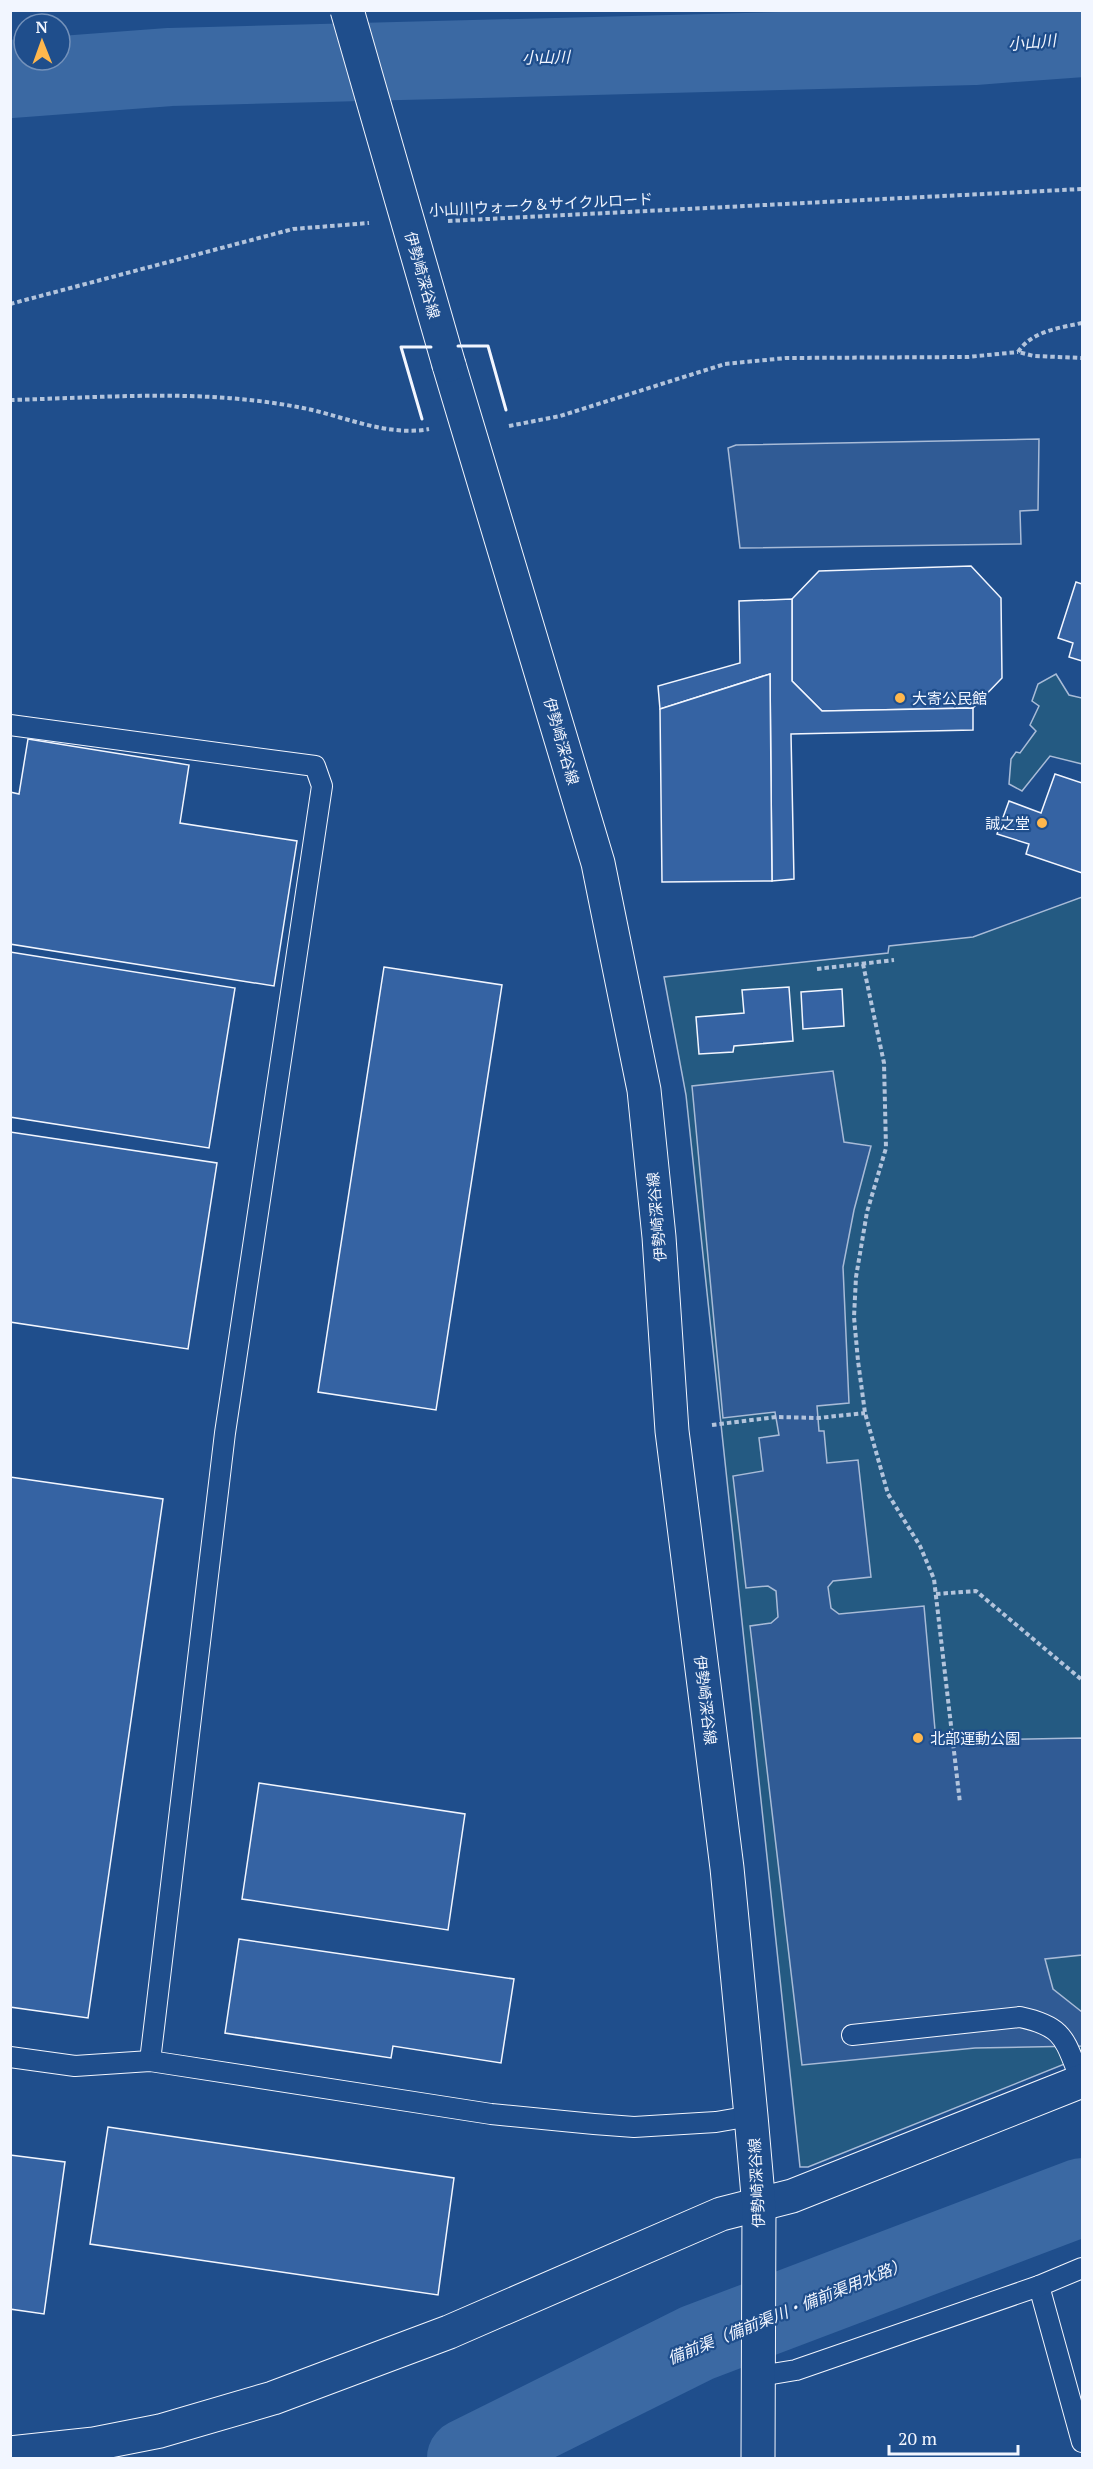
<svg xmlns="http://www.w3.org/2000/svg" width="1093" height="2469" viewBox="0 0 1093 2469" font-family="'PT Serif','Noto Sans JP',serif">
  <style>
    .green { fill: #245a82; stroke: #a8bbd7; stroke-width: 1.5 }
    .parking { fill: #305b95; stroke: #a8bbd7; stroke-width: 1.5 }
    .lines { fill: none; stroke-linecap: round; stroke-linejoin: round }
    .river { stroke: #3b69a3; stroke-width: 78 }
    .building { fill: #3563a3; stroke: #f2f6ff; stroke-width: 1.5 }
    .service-casing { stroke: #f2f6ff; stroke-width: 22 }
    .minor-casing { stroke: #f2f6ff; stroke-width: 35 }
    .primary-casing { stroke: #f2f6ff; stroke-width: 35 }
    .path { stroke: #b3c4dc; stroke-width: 4; stroke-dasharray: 4.5 3; stroke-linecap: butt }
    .service { stroke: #1f4e8c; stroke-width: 20 }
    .minor { stroke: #1f4e8c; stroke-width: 33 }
    .primary { stroke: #1f4e8c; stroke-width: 33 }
    .primary-bridge-casing { stroke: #f2f6ff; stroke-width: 35; stroke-linecap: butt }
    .primary-bridge { stroke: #1f4e8c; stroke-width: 33 }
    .wall { stroke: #f2f6ff; stroke-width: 3 }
    .poi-dot { fill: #ffb74d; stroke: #1f4e8c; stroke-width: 2 }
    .labels { text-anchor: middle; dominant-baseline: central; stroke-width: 4.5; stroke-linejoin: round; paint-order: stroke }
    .street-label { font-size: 15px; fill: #f2f6ff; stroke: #1f4e8c }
    .poi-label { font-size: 15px; fill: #f2f6ff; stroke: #1f4e8c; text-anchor: start }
    .water-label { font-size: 16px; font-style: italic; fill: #f2f6ff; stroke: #1f4e8c }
  </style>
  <rect width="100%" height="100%" fill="#1f4e8c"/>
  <g class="green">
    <polygon points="1056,674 1069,695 1082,698 1082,764 1050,756 1022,791 1009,784 1011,759 1016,752 1020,753 1036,731 1030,725 1039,706 1032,701 1038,684"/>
    <polygon points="1082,897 1082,2057 808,2167 800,2167 686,1095 664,977 888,953 889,946 973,937"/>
  </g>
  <g class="parking">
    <polygon points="1039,439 1038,510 1020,511 1021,544 740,548 728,448 736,445"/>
    <polygon points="833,1071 844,1142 871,1146 854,1210 843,1267 849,1403 817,1406 819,1431 824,1431 827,1463 858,1460 871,1577 833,1581 828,1587 831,1608 839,1614 924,1606 936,1741 1082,1738 1082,1955 1045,1959 1053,1989 1082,2012 1082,2046 975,2048 802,2065 750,1626 771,1623 778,1617 776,1591 768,1586 746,1588 733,1476 763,1471 759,1438 779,1435 775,1412 723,1418 692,1086"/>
  </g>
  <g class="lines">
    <g class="river">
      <polyline points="10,79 170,67 974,46 1082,38"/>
      <polyline points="466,2458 697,2343 1082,2197"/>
    </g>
  </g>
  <g class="building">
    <polygon points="971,566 1001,598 1002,678 973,708 822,711 792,681 792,599 819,571"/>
    <polygon points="1076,582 1082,584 1082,661 1069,657 1073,643 1058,638"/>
    <polygon points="792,599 792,681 822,711 973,708 973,730 791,734 794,879 772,881 770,674 660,709 658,686 740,663 739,601"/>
    <polygon points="770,674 772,881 662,882 660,709"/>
    <polygon points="28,739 189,765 180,823 297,841 274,986 10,944 10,792 19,794"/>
    <polygon points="1055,774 1082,783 1082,873 1026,854 1029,844 997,834 1009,801 1041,813"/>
    <polygon points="10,952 235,988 209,1148 10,1117"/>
    <polygon points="384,967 502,985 436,1410 318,1392"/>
    <polygon points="789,987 793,1041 734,1046 733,1052 699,1054 696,1017 744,1013 742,990"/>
    <polygon points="842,989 844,1026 803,1029 801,992"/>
    <polygon points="10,1132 217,1163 188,1349 10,1322"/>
    <polygon points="10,1477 163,1499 88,2018 10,2007"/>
    <polygon points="259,1783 465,1814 448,1930 242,1899"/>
    <polygon points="239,1939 514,1979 501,2063 393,2046 391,2058 225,2033"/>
    <polygon points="108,2127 454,2178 438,2295 90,2244"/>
    <polygon points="10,2155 65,2162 44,2314 10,2309"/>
  </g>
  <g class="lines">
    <defs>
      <g id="service">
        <polyline points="10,725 315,766 322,786 225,1433 150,2061"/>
        <path d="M852,2035L1020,2017C1067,2027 1064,2041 1082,2082"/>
        <polyline points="10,2057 75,2066 150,2061 491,2114 594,2124 634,2127 716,2122 751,2116"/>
        <polyline points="1039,2286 1082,2442"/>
        <polyline points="760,2376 796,2370 1039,2286 1082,2268"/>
      </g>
      <polyline id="minor" points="10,2453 94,2444 160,2431 273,2398 449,2332 721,2214 792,2196 1082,2081"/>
      <polyline id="primary" points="449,365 598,863 644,1090 659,1237 672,1431 727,1868 751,2116 759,2207 758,2458"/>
    </defs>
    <use href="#service" class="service-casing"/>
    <use href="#minor" class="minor-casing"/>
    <use href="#primary" class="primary-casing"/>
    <g class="path">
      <polyline points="448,221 1082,189"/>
      <polyline points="10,304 293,229 369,223"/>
      <path d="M1082,323C1059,328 1032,331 1018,352L1034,356L1082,358"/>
      <path d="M10,400C87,398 164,392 240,399C261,401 283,404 303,408C343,416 388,437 429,429"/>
      <polyline points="509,426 560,416 725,364 786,358 968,357 1018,352"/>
      <polyline points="863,964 884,1063 886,1148 867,1212 856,1277 854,1317 858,1361 865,1413 888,1494 920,1546 934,1579 960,1803"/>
      <polyline points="817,969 894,960"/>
      <polyline points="712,1425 776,1417 818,1418 865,1413"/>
      <polyline points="936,1594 976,1591 1082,1680"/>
    </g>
    <use href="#service" class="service"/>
    <use href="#minor" class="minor"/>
    <use href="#primary" class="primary"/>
    <defs>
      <polyline id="primary-bridge" points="347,10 449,365"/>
    </defs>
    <use href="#primary-bridge" class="primary-bridge-casing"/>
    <use href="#primary-bridge" class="primary-bridge"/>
    <g class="wall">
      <polyline points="458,346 488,346 506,410"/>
      <polyline points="422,419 401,347 431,347"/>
    </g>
  </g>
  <g class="poi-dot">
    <circle cx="900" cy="698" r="6"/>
    <circle cx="1042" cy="823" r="6"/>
    <circle cx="918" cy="1738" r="6"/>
  </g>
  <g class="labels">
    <g class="street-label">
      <text transform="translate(541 204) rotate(-3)">小山川ウォーク＆サイクルロード</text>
      <text transform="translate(423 275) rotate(74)">伊勢崎深谷線</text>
      <text transform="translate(562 741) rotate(74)">伊勢崎深谷線</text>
      <text transform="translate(656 1217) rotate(-95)">伊勢崎深谷線</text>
      <text transform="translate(706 1700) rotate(83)">伊勢崎深谷線</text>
      <text transform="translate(756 2183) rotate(-93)">伊勢崎深谷線</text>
    </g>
    <g class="poi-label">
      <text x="912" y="698">大寄公民館</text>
      <text x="1030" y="823" text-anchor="end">誠之堂</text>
      <text x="930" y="1738">北部運動公園</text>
    </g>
    <g class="water-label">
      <text transform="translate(1032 42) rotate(-5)">小山川</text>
      <text transform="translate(546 57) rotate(-1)">小山川</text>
      <text transform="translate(787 2311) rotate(-22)">備前渠（備前渠川・備前渠用水路）</text>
    </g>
  </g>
  <rect width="1093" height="2469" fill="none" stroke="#f2f6ff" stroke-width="24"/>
  <g transform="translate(42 42) rotate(359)"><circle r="28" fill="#1f4e8c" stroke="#7391ba" stroke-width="1.5"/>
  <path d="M0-4.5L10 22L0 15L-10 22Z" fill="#ffb74d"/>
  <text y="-9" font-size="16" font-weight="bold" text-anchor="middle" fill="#f2f6ff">N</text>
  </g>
  <path d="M889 2445v9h129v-9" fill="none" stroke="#f2f6ff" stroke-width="3"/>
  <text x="898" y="2445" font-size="18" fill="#f2f6ff" stroke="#1f4e8c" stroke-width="4.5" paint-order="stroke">20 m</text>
</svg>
